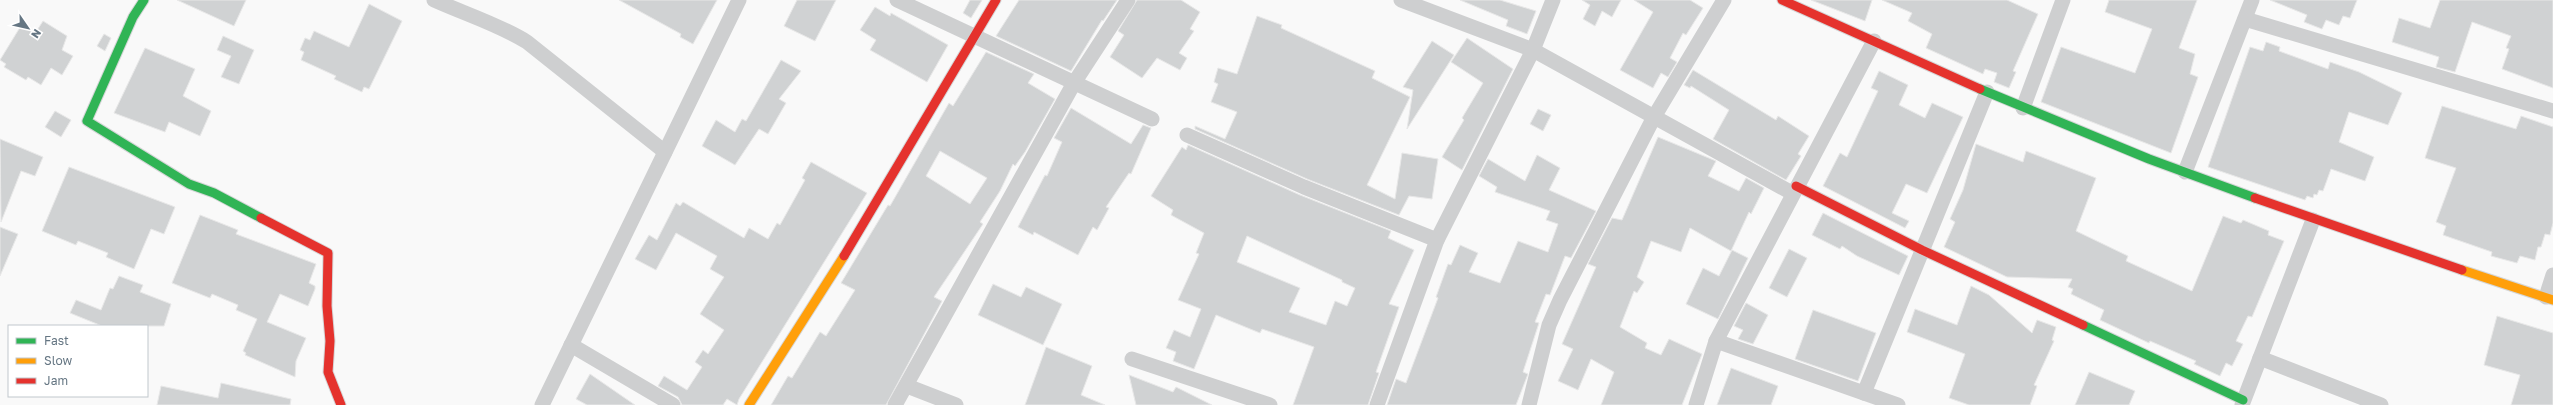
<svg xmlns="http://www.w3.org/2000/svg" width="2553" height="405" viewBox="0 0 2553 405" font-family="'Golos Text',sans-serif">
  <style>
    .building { fill: #d0d2d3; stroke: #e8e8e8; fill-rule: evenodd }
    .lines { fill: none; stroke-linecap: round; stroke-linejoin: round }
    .fast-casing { stroke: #d5d6d7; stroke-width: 11 }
    .slow-casing { stroke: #d5d6d7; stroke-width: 11 }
    .jam-casing { stroke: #d5d6d7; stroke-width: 11 }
    .street { stroke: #cecfd0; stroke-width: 15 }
    .fast { stroke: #30b455; stroke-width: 9 }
    .slow { stroke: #ff9f0a; stroke-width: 9 }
    .jam { stroke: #e5322d; stroke-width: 9 }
  </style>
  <rect width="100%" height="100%" fill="#f9f9f9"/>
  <g class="building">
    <polygon points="177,0 246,0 234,26"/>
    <polygon points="619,0 717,0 693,44 680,37 681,34"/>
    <polygon points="797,0 836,0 815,41 784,26"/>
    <polygon points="970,0 982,0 971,18 963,13"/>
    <polygon points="1019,0 1117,0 1103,21 1102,20 1071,71 996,36"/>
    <polygon points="1137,0 1181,0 1200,12 1190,29 1194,31 1179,53 1187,58 1180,70 1157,58 1142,78 1110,57 1124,35 1118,31"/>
    <polygon points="1460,0 1500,0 1536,11 1527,34 1506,26 1508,20"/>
    <polygon points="1582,0 1621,0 1612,17 1602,11 1595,26 1583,19 1590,5"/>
    <polygon points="1634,0 1690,0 1703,8 1686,35 1683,33 1670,58 1677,62 1668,77 1661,73 1653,88 1620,70 1653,12"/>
    <polygon points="1811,0 1872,0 1865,21"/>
    <polygon points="1882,0 2007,0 2038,14 2013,71 2016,72 2009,88 1994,82 1997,73 1985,69 1983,74 1926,48 1932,34 1908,21 1912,13"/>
    <polygon points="2109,0 2197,0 2179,48 2195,54 2190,74 2198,77 2171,153 2041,102 2061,47 2135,73 2152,29 2105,12"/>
    <polygon points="2270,0 2357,0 2350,18 2343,16 2339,25 2326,20 2322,29 2304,22 2307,15"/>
    <polygon points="2440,0 2553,0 2553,88 2502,69 2509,49 2506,48 2511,36 2472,22 2455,72 2436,67 2439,57 2392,42 2399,18 2430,28"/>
    <polygon points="369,4 402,21 369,89 364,87 362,92 334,79 336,76 301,60 304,52 300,50 305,38 310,40 314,31 349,47"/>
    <polygon points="875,7 890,16 891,13 948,45 927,82 870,50 876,40 860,30"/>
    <polygon points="1257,16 1282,25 1281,28 1375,71 1372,78 1410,97 1367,185 1395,199 1402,153 1438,159 1432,199 1409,196 1399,215 1307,179 1195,129 1195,126 1225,139 1237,112 1211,102 1218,84 1214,82 1218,68 1237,74"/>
    <polygon points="43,21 67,36 62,50 73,56 62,75 51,68 41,85 28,77 26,80 4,67 6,64 0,60 22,24 36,32"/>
    <polygon points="104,34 111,38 105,51 97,46"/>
    <polygon points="223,36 254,50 239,84 221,77 231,56 217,50"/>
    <polygon points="1467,38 1513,69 1462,170 1442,157 1464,120 1462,118 1483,83 1451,62"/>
    <polygon points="1432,41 1454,55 1407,129 1413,90 1403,87"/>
    <polygon points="2266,42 2280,47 2279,51 2328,69 2330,62 2359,72 2402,93 2388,125 2349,112 2339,142 2374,157 2365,181 2331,169 2323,191 2319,190 2317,195 2314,194 2313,198 2307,196 2305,200 2208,167 2250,47 2263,51"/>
    <polygon points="145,48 195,69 183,96 211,111 200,136 169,122 165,132 114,113"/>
    <path d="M986,52L1034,74L1028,83L1055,99L1025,152L1015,166L1013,164L1000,191L980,222L983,224L934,297L942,301L886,405H771L788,376L792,378L820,332L826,336L855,290L841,283L888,205L890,206L949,103L953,106ZM940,151L987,178L970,204L926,176Z"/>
    <polygon points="781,60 801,71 779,99 786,103 768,134 759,129 735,165 702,146 716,120 735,132 742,119 746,121"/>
    <polygon points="1693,70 1776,120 1778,116 1809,136 1798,154 1801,156 1786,180 1713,139 1729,110 1691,86 1690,88 1684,85"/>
    <polygon points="1879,71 1908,85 1899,105 1925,118 1932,103 1963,117 1927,193 1906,184 1892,213 1909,221 1905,228 1823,186 1840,153 1847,157 1878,91 1871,88"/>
    <polygon points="2442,106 2516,129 2521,116 2553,127 2553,223 2550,235 2545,234 2541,247 2538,247 2535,260 2520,256 2517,263 2491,256 2492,252 2443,235 2446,226 2436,222 2456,168 2425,158"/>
    <polygon points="1071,108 1131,144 1143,125 1151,128 1131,174 1129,173 1106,207 1109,208 1097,230 1093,227 1078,255 1034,232 1033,235 1018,227 1045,175 1047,176 1062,142 1054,138"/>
    <polygon points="1538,109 1551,115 1543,131 1530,124"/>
    <polygon points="55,111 71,120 61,137 45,127"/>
    <polygon points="1658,137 1716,161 1708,176 1739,191 1746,178 1764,188 1751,214 1749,212 1731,251 1690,228 1681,252 1651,241 1637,277 1644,282 1637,293 1634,291 1620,327 1647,343 1645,348 1661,355 1669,339 1702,354 1682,405 1601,405 1614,372 1591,359 1578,390 1558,381 1573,349 1562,344 1596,267 1588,264 1612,218 1622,220"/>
    <polygon points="0,139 43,157 35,176 21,171 1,222"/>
    <polygon points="1976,144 2023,162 2026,151 2096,178 2076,231 2128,256 2126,261 2192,291 2223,216 2241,223 2243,220 2269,231 2268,235 2284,241 2252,317 2248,316 2236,341 2243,344 2232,366 2226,363 2220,376 2194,364 2196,361 2150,341 2149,343 2100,320 2104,310 2071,294 2073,289 2068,287 2072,279 2007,277 1944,247 1955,222 1950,219 1963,190"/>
    <path d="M1188,145L1300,195L1391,231L1388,238L1414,250L1389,304L1399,307L1376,372L1379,373L1368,405H1293L1314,347L1262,329L1260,333L1216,315L1194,369L1173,361L1176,352L1166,348L1174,330L1190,337L1201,309L1178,300L1199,254L1196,253L1204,233L1171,215L1173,210L1151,196L1182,147L1186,150ZM1247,236L1342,280V282L1355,288L1347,306L1335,301L1326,325L1289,312L1300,288L1237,262Z"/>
    <polygon points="1537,155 1560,168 1549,190 1596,211 1571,258 1565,256 1550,295 1546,294 1535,322 1539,323 1523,372 1528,374 1516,405 1387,405 1396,379 1406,383 1438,298 1436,297 1448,264 1451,265 1460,245 1478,253 1469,272 1500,283 1518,241 1548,252 1558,224 1546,220 1550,211 1495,192 1497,187 1479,176 1488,159 1525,181"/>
    <polygon points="811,162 867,193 739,399 737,405 727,399 723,405 682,405 678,397 658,386 664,376 687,390 702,367 695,362 703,350 708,354 724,330 700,314 724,277 710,269 717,256 676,233 656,270 635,259 649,235 657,240 676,203 680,206 683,202 744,238 749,228 768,239 777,223 780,225 805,180 802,178"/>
    <polygon points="69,167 175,207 164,234 151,229 134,269 106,257 108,253 78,241 76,245 42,231"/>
    <polygon points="1823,213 1908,256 1899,275 1857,256 1842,246 1840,249 1812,235"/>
    <polygon points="200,215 238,230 236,234 316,264 309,283 315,286 315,289 308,306 280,294 267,322 306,338 296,361 295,377 245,355 246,353 243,351 257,319 236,310 238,305 212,294 210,298 172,283"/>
    <polygon points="0,227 18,234 0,276"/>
    <polygon points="1789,249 1807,258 1787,297 1769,288"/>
    <polygon points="1732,250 1748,258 1718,319 1686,304 1703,268 1719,276"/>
    <polygon points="119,276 143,285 140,292 171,304 164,326 102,326 70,313 76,300 101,310 110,288 113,289"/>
    <polygon points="993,284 1021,297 1026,287 1062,304 1043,345 978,315"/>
    <polygon points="1971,286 1989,295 2032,333 2037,320 2056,327 2052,340 2054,341 2034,385 2037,386 2030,405 1969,405 1949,398 1965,354 1907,332 1915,309 1957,325"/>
    <polygon points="1746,303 1768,315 1753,344 1738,339 1743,330 1734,326"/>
    <polygon points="1813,310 1876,333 1858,381 1795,359"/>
    <polygon points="2497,316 2553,333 2553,405 2511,405 2520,375 2484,365"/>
    <polygon points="1046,347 1092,366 1081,395 1105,405 1025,405"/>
    <polygon points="1731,368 1778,386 1771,405 1717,405"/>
    <polygon points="2089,372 2135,391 2129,405 2075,405"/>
    <polygon points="590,374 635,405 587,405 576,399"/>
    <polygon points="1129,375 1173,392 1176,387 1212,405 1136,405"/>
    <polygon points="221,383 291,399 290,405 157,405 161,386 218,398"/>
  </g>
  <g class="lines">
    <defs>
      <g id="fast">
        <polyline points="144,0 133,17 87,121 189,184 214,193 261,218"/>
        <polyline points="1980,89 2149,159 2255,198"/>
        <polyline points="2083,325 2243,400"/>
      </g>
      <g id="slow">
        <polyline points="2462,270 2553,300"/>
        <polyline points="749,405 844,256"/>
      </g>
      <g id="jam">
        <polyline points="1782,0 1980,89"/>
        <polyline points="1796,186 1922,250 2083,325"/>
        <polyline points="2255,198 2462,270"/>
        <polyline points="261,218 328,253 327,306 330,341 328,372 341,405"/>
        <polyline points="844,256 996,0"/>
      </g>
    </defs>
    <use href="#fast" class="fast-casing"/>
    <use href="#slow" class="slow-casing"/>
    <use href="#jam" class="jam-casing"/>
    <g class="street">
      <path d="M434,0C465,14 498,24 527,42L665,152"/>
      <polyline points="897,0 1152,119"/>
      <polyline points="1401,0 1533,50 1792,193"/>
      <polyline points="2245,19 2553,111"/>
      <polyline points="2023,108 2063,0"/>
      <polyline points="1187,135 1304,187 1437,240"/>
      <polyline points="2185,172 2252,0"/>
      <polyline points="2546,297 2553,275"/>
      <polyline points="1716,341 1898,405"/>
      <polyline points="571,345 673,405"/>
      <polyline points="2260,358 2381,405"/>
      <polyline points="1132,359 1270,405"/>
      <polyline points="907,386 956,405"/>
      <polyline points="1864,393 1987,92"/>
      <polyline points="542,405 739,0"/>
      <polyline points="895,405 1074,83 1128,0"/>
      <polyline points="1377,405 1437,240 1533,50 1553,0"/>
      <polyline points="1529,405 1549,325 1560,300 1654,117 1724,0"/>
      <polyline points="1696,405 1716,341 1874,41"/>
      <polyline points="2242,405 2313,220"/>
    </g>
    <use href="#fast" class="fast"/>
    <use href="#slow" class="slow"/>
    <use href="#jam" class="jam"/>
  </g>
  <rect x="8" y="325" width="140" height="72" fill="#ffffff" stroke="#c1c8cd"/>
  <rect x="16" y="338" width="20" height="6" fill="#30b455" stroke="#c1c8cd"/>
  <text x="44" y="345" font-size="12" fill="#657683">Fast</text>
  <rect x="16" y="358" width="20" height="6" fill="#ff9f0a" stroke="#c1c8cd"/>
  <text x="44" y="365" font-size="12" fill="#657683">Slow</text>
  <rect x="16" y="378" width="20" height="6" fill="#e5322d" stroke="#c1c8cd"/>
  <text x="44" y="385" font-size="12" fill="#657683">Jam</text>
  <g transform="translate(28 28) rotate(124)" stroke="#ffffff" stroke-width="3" paint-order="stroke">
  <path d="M0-3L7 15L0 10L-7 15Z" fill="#657683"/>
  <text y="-6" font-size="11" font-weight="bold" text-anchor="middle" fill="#657683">N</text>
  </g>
</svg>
